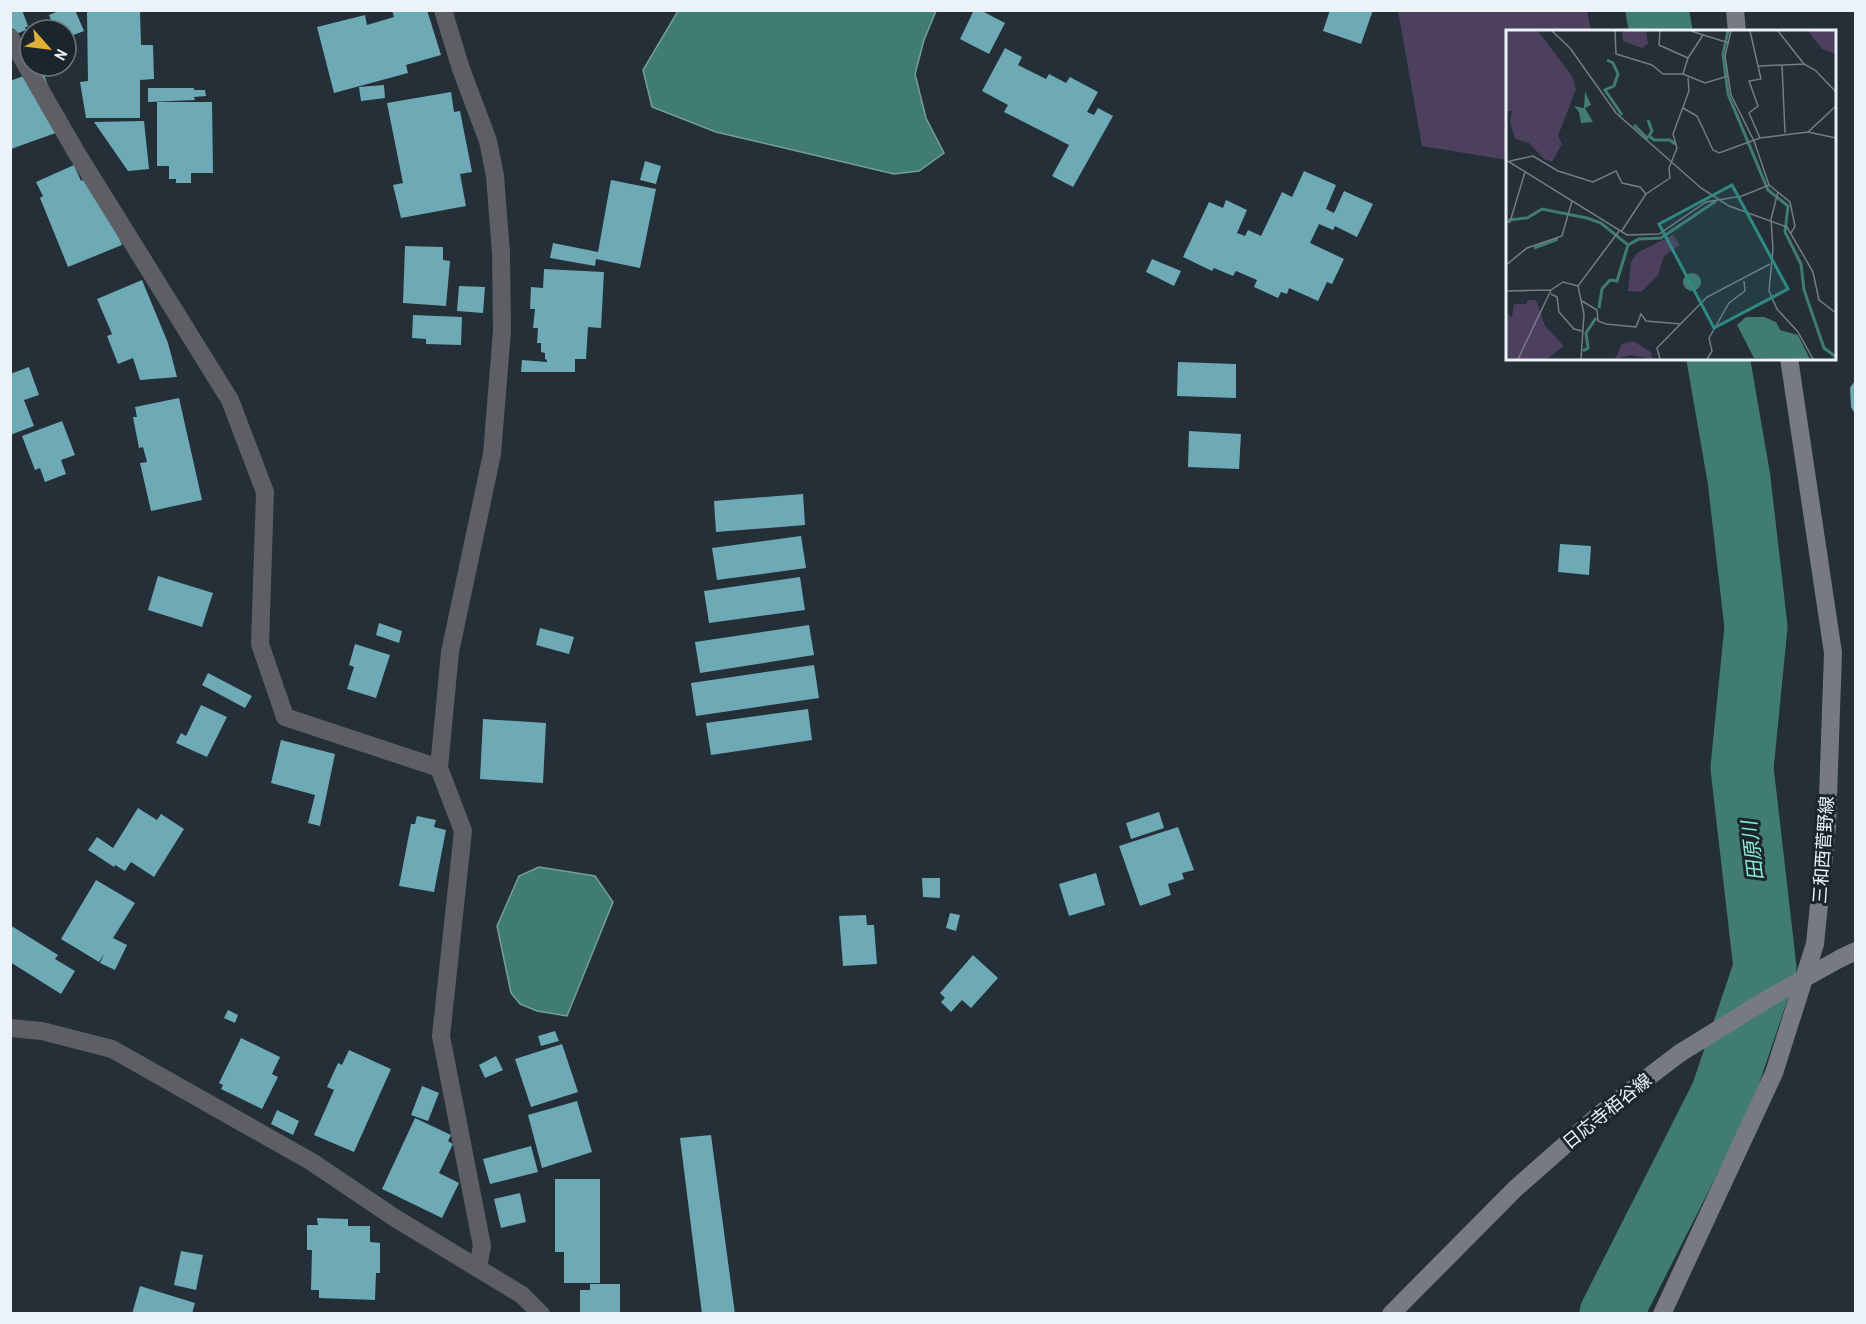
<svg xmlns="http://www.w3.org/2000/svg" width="1866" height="1324" viewBox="0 0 1866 1324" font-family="'Archivo Narrow','Noto Sans JP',sans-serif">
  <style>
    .green { fill: #4c405e }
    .water { fill: #417c70; stroke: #74a099; stroke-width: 1.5 }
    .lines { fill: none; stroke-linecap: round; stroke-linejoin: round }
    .river { stroke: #417c70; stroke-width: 63 }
    .building { fill: #6daab5 }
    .minor { stroke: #5d5f64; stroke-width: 18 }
    .secondary { stroke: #777a83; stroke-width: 18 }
    .secondary-bridge { stroke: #777a83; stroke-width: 18 }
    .labels { text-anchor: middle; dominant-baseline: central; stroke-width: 6; stroke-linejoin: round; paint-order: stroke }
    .street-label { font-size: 18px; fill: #ecf3f8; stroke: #1b252c }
    .water-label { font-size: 20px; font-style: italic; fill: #89e8d3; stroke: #1b252c }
    .inset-river { fill: none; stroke: #417c70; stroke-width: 3 }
    .inset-road { fill: none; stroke: #747d84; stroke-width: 1.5 }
    .view { fill: #308983; fill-opacity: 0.15; stroke: #308983; stroke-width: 3 }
    .inset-edge { fill: none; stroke: #ecf3f8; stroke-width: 3 }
  </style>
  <rect width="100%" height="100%" fill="#242f37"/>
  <polygon class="green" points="1398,11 1587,11 1591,31 1508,32 1507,160 1422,146"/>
  <g class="water">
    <polygon points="678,11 936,11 924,40 915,74 926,118 944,153 919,171 894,174 716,132 652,107 643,70"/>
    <polygon points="539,867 595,876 613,902 567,1016 537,1011 520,1004 511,993 497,926 519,876"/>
  </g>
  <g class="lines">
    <g class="river">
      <polyline points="1657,10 1661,32"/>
      <polyline points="1611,1314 1722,1095 1765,968 1742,768 1756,627 1739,479 1718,358"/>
    </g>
  </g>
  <g class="building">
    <polygon points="10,10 22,10 28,26 25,28 26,30 16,34 19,42 30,38 30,58 10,56"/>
    <polygon points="61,10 75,10 84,31 66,38 66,30 55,30 49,15"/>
    <polygon points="92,10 140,10 141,45 153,45 154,79 140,80 140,118 86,118 80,82 88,81 87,12"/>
    <polygon points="392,10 427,10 441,55 406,65 408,73 334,93 317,27 365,15 367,25 394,17"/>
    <polygon points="974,10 980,10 1005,23 989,54 960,39"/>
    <polygon points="1330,10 1373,10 1361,44 1323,31"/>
    <polygon points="1005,48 1022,57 1018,65 1046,79 1049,74 1066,83 1070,77 1098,92 1087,112 1094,115 1098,108 1113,116 1073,187 1052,176 1069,145 1004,112 1008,105 982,91"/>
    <polygon points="42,69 64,130 11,149 10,81"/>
    <polygon points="384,85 385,98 361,101 359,87"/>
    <polygon points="148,88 194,88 194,90 205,90 206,96 194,97 195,100 148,102"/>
    <polygon points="451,92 454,112 460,111 472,172 460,174 466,206 401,218 393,185 403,183 387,103"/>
    <polygon points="157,102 212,102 213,173 191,173 191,183 176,183 176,179 169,179 169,166 157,166"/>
    <polygon points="144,121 149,169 128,171 94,122"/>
    <polygon points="645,161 661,166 656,184 640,180"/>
    <polygon points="74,165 81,181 88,177 106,205 122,245 68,267 40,198 43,196 36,182"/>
    <polygon points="1304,171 1336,185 1326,209 1334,213 1344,191 1373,204 1357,237 1335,226 1333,230 1319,224 1310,243 1344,259 1332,284 1327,282 1318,301 1289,288 1287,294 1281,292 1278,298 1254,287 1257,280 1236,271 1233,276 1214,268 1212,271 1183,257 1209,202 1223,208 1226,200 1247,210 1237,233 1245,236 1248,230 1261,236 1282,192 1292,197"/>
    <polygon points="611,180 656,189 640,268 596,259 595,266 550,258 553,243 598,252"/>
    <polygon points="405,246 443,247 443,260 450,261 446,306 403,303"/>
    <polygon points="1152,259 1181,271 1174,286 1146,272"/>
    <polygon points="544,269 604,272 601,328 588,327 586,359 575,359 575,372 521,372 522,360 547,362 547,360 545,359 545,353 541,352 541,343 537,343 538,328 533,328 535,309 530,309 531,287 543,288"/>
    <polygon points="142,280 168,343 177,377 140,380 133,358 118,364 107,336 112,334 97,299"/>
    <polygon points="459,286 485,287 483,313 457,311"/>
    <polygon points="413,315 462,317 461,345 426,344 426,339 412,338"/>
    <polygon points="1178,362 1236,364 1236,398 1177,396"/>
    <polygon points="29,367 39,395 24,400 34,426 10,435 10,374"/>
    <polygon points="1856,379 1856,416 1851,407 1850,388"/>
    <polygon points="179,398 202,500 151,511 140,463 147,462 143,447 139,448 133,417 137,417 135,407"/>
    <polygon points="62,421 75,455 61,460 66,474 45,482 40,468 35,470 22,436"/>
    <polygon points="1189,431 1241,434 1239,469 1188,467"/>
    <polygon points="803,494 805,525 716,532 714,501"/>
    <polygon points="801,536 806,568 717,580 712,548"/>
    <polygon points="1560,544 1591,546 1589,575 1558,572"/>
    <polygon points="158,576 213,593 202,627 148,610"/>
    <polygon points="800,577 805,610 709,623 704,591"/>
    <polygon points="379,623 402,631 399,643 376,635"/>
    <polygon points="809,625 814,655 700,673 695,642"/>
    <polygon points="540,628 574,637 569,654 536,645"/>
    <polygon points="355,644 390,655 376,698 347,689 354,667 349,665"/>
    <polygon points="814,665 819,698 696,716 691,683"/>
    <polygon points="208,673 252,696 245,708 202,685"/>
    <polygon points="201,705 227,717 207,757 176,743 181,733 186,736"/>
    <polygon points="808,709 812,740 711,755 706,723"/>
    <polygon points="483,719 546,723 543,783 480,779"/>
    <polygon points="281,740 335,754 320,826 308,823 315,795 271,783"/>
    <polygon points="138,808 157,820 161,814 184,829 154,877 131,862 125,871 115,865 114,867 88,850 97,837 113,848"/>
    <polygon points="1159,812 1164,828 1131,839 1126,823"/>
    <polygon points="417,816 436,820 434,827 446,830 434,892 399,886 411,824 415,824"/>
    <polygon points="1178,827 1194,870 1182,873 1184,879 1168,884 1171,895 1140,906 1119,846"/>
    <polygon points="1096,873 1105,905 1069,916 1059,884"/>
    <polygon points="922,878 940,878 940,898 923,897"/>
    <polygon points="96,880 135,903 113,938 127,945 115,970 100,963 104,954 99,962 61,939"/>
    <polygon points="950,913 960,915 956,931 946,928"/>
    <polygon points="866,915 867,925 874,925 877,964 843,966 839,916"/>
    <polygon points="10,925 58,955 55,959 75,971 61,994 10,962"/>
    <polygon points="973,955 998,978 971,1008 962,1000 951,1012 941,1002 945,998 940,993"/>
    <polygon points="228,1010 238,1015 235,1023 224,1018"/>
    <polygon points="555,1031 559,1041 541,1046 538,1036"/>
    <polygon points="241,1038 280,1057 272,1074 278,1077 262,1109 221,1089 223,1085 219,1083"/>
    <polygon points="562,1044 578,1092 531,1107 515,1059"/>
    <polygon points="349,1050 391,1069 354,1152 314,1135 334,1090 327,1087 338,1063 342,1065"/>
    <polygon points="496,1056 503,1070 485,1078 479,1065"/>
    <polygon points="422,1086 439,1093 428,1121 411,1115"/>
    <polygon points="577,1101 592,1152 542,1168 528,1115"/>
    <polygon points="277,1110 299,1121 293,1135 271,1124"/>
    <polygon points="415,1118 451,1135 448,1141 453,1144 439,1173 459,1183 442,1218 382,1189"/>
    <polygon points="711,1135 735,1314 702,1314 680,1138"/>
    <polygon points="531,1146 538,1172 490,1184 483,1159"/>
    <polygon points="555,1179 600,1179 600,1283 564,1283 564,1252 555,1252"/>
    <polygon points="520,1193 526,1222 501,1228 494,1199"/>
    <polygon points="317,1218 348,1219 348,1226 370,1226 370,1242 380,1243 380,1273 376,1273 375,1300 319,1298 319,1290 311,1290 312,1250 307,1250 307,1225 318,1225"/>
    <polygon points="181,1251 203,1255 196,1290 174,1285"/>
    <polygon points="590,1284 620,1284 620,1314 580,1314 580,1290 590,1290"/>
    <polygon points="140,1286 195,1303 192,1314 132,1314"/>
  </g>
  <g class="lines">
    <g class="minor">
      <polyline points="443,10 461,69 488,141 495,176 501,253 502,331 492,454 450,652 439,768 463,831 441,1036 482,1246 478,1267"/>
      <polyline points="10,37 76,152 230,400 265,492 260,644 285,717 439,768"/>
      <polyline points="10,1028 42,1031 112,1049 312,1162 395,1218 522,1295 541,1314"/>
    </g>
    <g class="secondary">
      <polyline points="1735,10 1737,32"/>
      <polyline points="1841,958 1856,951"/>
      <polyline points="1391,1314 1516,1188 1600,1114 1680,1053"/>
      <polyline points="1662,1314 1774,1073 1815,944 1827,826 1833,653 1789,358"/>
    </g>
    <polyline class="secondary-bridge" points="1680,1053 1769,998 1841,958"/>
  </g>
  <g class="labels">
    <g class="street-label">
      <text transform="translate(1823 850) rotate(-86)">三和西菅野線</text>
      <text transform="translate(1607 1111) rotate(-39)">日応寺栢谷線</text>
    </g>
    <g class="water-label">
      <text transform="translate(1752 851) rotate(-97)">田原川</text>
    </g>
  </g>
  <g transform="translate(1506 30)">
    <rect width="330" height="330" fill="#242f37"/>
    <path d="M0,1H32L66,46L70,59L52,106L56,114L46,132L38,129L23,113L9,109L4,92L6,81H0ZM116,1H140L142,14L136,18L117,11ZM302,1H330V24L316,19ZM167,205L174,215L158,226L152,245L135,262L122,261L125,232L131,223ZM22,270H30L39,296L58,316L41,329H0V283L6,287L8,274H20ZM127,311L145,322L146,329L125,325L109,329L116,314Z" fill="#4c405e"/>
    <path d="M79,61L85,75L79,78L87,92L75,93L73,82L68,76L78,78ZM177 252a9 9 0 1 1 18 0a9 9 0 1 1-18 0ZM258,287L270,292L274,300L292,305L304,329L248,328L231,295L240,287Z" fill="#417c70"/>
    <path class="inset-river" d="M222,1L217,24L222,64L262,160L282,176L279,202L295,234L298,260L318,318L330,327M101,30L107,33L112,44L108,56L99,60L116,85M142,90L146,101L143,106L148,110H164L169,114M128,95L142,109M2,190L21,188L36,179L81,188L95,193L122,215L133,209L155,208L210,171M28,218L52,209M93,278L96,259L104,250L111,251L122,215M77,321L82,318L80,303L90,288"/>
    <path class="inset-road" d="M46,1L64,18L110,83L195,158L223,176L281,197L307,242L313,270L330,283M109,1L110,24L146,35L157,44H177L199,53L222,46M154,1L153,15L182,28L177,44M185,1L223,13M225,1L219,26L225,65L248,111L263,155M244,1L255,49L243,51L252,76L243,83L254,108M272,1L298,34M182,28L197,5M276,35L279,103M253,36L298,34L309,40L330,62M177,78L191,86L207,120L213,123L254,108L302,102L330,76M302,102L330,108M0,130L121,205L153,204L200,172L236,166L263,155L284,172L289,196L285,203M4,131L27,126L52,141L87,152L110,141L116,153L134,157L140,164L115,202M272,162L265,189L267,219L263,261L271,279L292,302L307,329M140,164L164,148L163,138L171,118L167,104L183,61L182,48M0,192H4L19,142M0,235L21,218L56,206L66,171M72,256L78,284L75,329M0,261L45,260L57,252L72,256L113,201M45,264L51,267L53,282L68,299L76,301M76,271L91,280L92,291L100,294L130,297L135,284L140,291L175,294M12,329L45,260M154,329L151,318L201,267L264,234M201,329L206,321L203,308L223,273L239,261L238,251"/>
    <path class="view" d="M226,155L282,259L208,298L153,194Z"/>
    <rect width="330" height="330" class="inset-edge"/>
  </g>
  <rect width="1866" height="1324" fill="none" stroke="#ecf3f8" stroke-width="24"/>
  <g transform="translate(48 48) rotate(118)"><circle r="28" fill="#1b252c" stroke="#6f777e" stroke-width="1.5"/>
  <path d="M0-4.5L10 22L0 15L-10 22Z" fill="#dfb034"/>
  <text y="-9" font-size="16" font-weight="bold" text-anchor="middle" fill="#ecf3f8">N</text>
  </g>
</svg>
